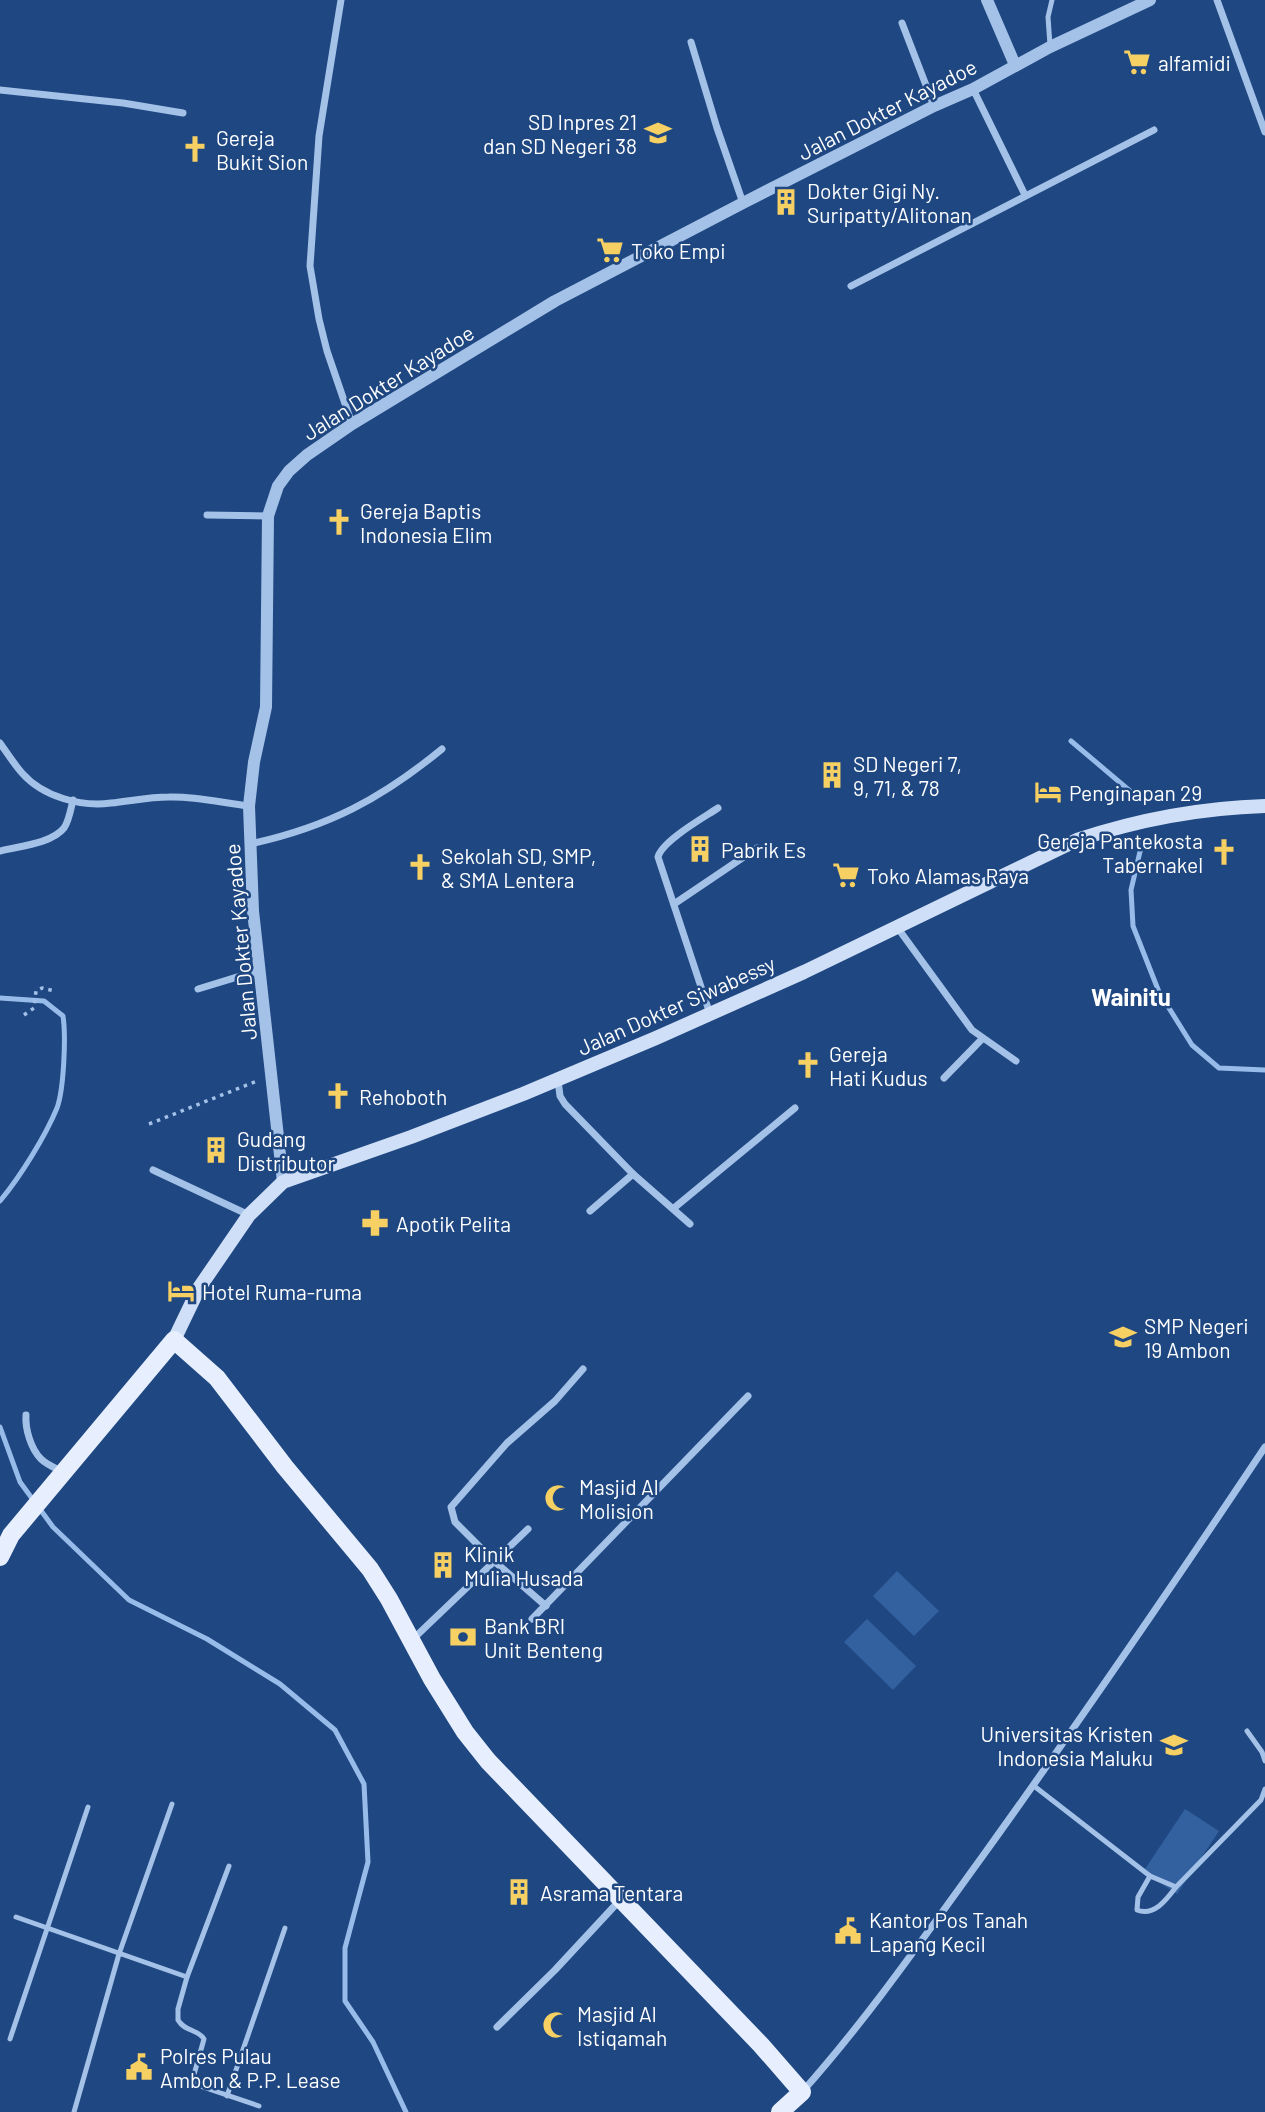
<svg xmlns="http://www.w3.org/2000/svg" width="1265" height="2112" viewBox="0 0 1265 2112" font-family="Barlow,sans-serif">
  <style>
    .green { fill: #33619f }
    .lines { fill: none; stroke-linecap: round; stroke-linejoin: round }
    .stream { stroke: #98bcea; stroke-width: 5 }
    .path { stroke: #a4c1e8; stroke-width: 3.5; stroke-dasharray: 3.5 5; stroke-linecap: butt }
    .service { stroke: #a4c1e8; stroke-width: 5 }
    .minor { stroke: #a4c1e8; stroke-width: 7 }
    .tertiary { stroke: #a4c1e8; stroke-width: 12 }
    .secondary { stroke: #cfdff7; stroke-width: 14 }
    .primary { stroke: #e7effe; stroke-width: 18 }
    .labels { text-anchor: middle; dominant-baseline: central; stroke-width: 5; stroke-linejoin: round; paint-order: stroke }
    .poi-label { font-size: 21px; fill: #fff; stroke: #1f4781; text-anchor: start }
    .street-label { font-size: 21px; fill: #fff; stroke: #1f4781 }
    .quarter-label { font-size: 24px; font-weight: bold; fill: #fff; stroke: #1f4781 }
  </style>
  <rect width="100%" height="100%" fill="#1f4781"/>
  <g class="green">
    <polygon points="897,1571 939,1611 914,1636 873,1596"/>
    <polygon points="867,1619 916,1666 893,1690 844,1642"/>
    <polygon points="1185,1809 1219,1831 1177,1894 1143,1872"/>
  </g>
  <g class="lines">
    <g class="stream">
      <polyline points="1071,741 1130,791"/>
      <polyline points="1142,843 1131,890 1133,926 1159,992 1192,1045 1219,1068 1265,1070"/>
      <path d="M0,998L44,1001L63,1016C66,1036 64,1089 57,1108C45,1137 20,1177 0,1201"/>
      <polyline points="0,1427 20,1482 53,1527 129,1600 207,1639 280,1684 335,1730 364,1784 368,1862 345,1948 345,2001 373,2042 406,2112"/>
    </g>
    <g class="path">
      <polyline points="24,1015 34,1008 36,991 42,988 55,991"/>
      <polyline points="149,1124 257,1081"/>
    </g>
    <g class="service">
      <polyline points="1050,45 1048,17 1052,0"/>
      <polyline points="1247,1731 1262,1752 1265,1761"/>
      <polyline points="1034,1786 1150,1876 1176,1887 1261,1800 1265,1789"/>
      <path d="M229,1866L187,1977L178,2009V2020C185,2032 198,2029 204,2039L193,2078L194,2084L259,2106"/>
      <path d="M1150,1876L1138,1897L1137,1910C1154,1917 1167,1899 1176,1887"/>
      <polyline points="16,1917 187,1977"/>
      <polyline points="10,2039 88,1807"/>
      <polyline points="227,2096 285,1928"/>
      <polyline points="74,2112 119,1954 172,1804"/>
    </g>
    <g class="minor">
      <polyline points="341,0 319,136 310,266 319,319 327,351 352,424"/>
      <polyline points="1217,0 1265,132"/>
      <polyline points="902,23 934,106"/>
      <polyline points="691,42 717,128 743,203"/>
      <polyline points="973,89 1025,195"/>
      <polyline points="0,90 123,103 183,113"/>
      <polyline points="851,286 1154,130"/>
      <polyline points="207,515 268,516"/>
      <path d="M0,743C7,753 14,764 22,773C43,797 81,807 111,803C131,801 149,797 169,797C195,796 223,803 249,806"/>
      <path d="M250,844C328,827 381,799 442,749"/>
      <path d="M0,851C19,846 51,844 64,828C69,821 71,808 73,800"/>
      <polyline points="674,904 757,848"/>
      <polyline points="897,927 972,1030 1016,1061"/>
      <polyline points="198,989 260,970"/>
      <path d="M710,1014L658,857C662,841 703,818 718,808"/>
      <polyline points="944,1078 982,1039"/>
      <polyline points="558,1080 560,1096 565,1104 633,1174 690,1224"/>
      <polyline points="153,1170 249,1215"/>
      <polyline points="674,1208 795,1108"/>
      <polyline points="590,1211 633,1174"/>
      <path d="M26,1415C25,1429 31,1449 41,1459C46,1464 55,1468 61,1471"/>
      <polyline points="546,1606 494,1561 455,1522 451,1507 507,1443 555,1401 583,1369"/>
      <polyline points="532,1619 748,1396"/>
      <polyline points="412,1640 528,1529"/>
      <polyline points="497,2027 555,1970 620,1900"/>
      <path d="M802,2092C868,2018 924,1937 982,1857C1079,1722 1173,1585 1265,1447"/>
    </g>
    <g class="tertiary">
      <polyline points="987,0 1015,65"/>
      <polyline points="283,1182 253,911 249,806 254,762 266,707 268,516 278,486 289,471 307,455 352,424 555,301 743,203 934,106 973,89 1050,47 1150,0"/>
    </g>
    <path class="secondary" d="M174,1340L199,1288L249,1215L283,1182L411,1137L523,1094L656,1038L804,972L1077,840C1137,820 1201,808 1265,806"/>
    <polyline class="primary" points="0,1557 11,1535 174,1340 217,1378 285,1467 370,1569 389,1599 432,1679 465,1732 488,1761 761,2045 802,2092 780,2112"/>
  </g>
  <defs>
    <symbol id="supermarket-bare" viewBox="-9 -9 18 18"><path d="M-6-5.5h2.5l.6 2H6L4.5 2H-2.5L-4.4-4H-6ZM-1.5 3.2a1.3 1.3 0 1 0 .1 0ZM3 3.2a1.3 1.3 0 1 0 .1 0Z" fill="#f7d064" stroke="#1f4781" stroke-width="2.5" paint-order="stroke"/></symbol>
    <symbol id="school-bare" viewBox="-9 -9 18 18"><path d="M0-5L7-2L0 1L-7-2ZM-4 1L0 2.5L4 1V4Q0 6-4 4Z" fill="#f7d064" stroke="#1f4781" stroke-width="2.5" paint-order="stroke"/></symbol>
    <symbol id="church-bare" viewBox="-9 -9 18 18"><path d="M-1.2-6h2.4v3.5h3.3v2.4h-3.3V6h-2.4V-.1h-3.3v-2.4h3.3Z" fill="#f7d064" stroke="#1f4781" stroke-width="2.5" paint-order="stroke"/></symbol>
    <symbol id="building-bare" viewBox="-9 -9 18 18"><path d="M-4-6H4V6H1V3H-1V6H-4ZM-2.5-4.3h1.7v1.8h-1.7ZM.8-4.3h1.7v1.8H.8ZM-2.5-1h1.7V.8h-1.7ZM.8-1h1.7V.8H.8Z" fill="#f7d064" stroke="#1f4781" stroke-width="2.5" paint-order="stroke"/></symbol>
    <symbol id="hotel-bare" viewBox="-9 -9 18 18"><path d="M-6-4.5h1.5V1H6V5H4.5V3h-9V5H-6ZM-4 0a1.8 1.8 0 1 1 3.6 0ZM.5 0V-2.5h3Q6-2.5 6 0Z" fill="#f7d064" stroke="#1f4781" stroke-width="2.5" paint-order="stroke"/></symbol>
    <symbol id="pharmacy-bare" viewBox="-9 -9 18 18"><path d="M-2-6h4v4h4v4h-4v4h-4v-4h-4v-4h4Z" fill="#f7d064" stroke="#1f4781" stroke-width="2.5" paint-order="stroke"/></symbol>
    <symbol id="mosque-bare" viewBox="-9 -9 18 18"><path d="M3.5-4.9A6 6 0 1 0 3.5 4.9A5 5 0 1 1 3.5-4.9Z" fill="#f7d064" stroke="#1f4781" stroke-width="2.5" paint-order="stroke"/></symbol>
    <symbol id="bank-bare" viewBox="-9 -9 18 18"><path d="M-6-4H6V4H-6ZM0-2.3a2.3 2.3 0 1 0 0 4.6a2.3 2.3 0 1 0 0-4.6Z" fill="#f7d064" stroke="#1f4781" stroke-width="2.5" paint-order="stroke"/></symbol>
    <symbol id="university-bare" viewBox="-9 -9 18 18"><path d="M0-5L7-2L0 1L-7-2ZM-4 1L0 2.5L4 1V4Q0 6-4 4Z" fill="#f7d064" stroke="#1f4781" stroke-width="2.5" paint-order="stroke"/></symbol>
    <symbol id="civic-bare" viewBox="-9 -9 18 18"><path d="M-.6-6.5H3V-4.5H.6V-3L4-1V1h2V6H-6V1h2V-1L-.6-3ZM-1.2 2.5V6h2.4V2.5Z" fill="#f7d064" stroke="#1f4781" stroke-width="2.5" paint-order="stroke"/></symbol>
  </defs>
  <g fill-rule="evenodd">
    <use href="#supermarket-bare" x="1118" y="43" width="38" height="38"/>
    <use href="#school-bare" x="639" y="114" width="38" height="38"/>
    <use href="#church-bare" x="176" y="130" width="38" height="38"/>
    <use href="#building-bare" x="767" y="183" width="38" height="38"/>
    <use href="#supermarket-bare" x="591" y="231" width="38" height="38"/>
    <use href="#church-bare" x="320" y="503" width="38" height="38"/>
    <use href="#building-bare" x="813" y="756" width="38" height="38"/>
    <use href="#hotel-bare" x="1029" y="773" width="38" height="38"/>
    <use href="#building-bare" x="681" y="830" width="38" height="38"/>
    <use href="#church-bare" x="1205" y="833" width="38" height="38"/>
    <use href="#church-bare" x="401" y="848" width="38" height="38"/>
    <use href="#supermarket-bare" x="827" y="856" width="38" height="38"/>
    <use href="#church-bare" x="789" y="1046" width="38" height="38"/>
    <use href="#church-bare" x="319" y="1077" width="38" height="38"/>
    <use href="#building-bare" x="197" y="1131" width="38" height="38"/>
    <use href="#pharmacy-bare" x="356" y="1204" width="38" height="38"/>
    <use href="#hotel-bare" x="162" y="1272" width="38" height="38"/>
    <use href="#school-bare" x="1104" y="1318" width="38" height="38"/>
    <use href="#mosque-bare" x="539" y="1479" width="38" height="38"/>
    <use href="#building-bare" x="424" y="1546" width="38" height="38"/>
    <use href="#bank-bare" x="444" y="1618" width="38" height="38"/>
    <use href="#university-bare" x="1155" y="1726" width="38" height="38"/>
    <use href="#building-bare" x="500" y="1873" width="38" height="38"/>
    <use href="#civic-bare" x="829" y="1912" width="38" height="38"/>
    <use href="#mosque-bare" x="537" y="2006" width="38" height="38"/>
    <use href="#civic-bare" x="120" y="2048" width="38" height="38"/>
  </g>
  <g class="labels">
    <g class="poi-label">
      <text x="1158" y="62">alfamidi</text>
      <text x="637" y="121" text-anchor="end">SD Inpres 21<tspan x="637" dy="24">dan SD Negeri 38</tspan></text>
      <text x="216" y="137">Gereja<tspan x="216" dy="24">Bukit Sion</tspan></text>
      <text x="807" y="190">Dokter Gigi Ny.<tspan x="807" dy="24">Suripatty/Alitonan</tspan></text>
      <text x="631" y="250">Toko Empi</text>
      <text x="360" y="510">Gereja Baptis<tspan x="360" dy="24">Indonesia Elim</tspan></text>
      <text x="853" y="763">SD Negeri 7,<tspan x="853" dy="24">9, 71, &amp; 78</tspan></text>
      <text x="1069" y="792">Penginapan 29</text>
      <text x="1203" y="840" text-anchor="end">Gereja Pantekosta<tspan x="1203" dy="24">Tabernakel</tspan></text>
      <text x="721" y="849">Pabrik Es</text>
      <text x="441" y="855">Sekolah SD, SMP,<tspan x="441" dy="24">&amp; SMA Lentera</tspan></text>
      <text x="867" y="875">Toko Alamas Raya</text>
      <text x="829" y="1053">Gereja<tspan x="829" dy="24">Hati Kudus</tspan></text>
      <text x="359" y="1096">Rehoboth</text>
      <text x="237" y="1138">Gudang<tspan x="237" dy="24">Distributor</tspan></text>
      <text x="396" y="1223">Apotik Pelita</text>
      <text x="202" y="1291">Hotel Ruma-ruma</text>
      <text x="1144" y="1325">SMP Negeri<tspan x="1144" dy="24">19 Ambon</tspan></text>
      <text x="579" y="1486">Masjid Al<tspan x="579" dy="24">Molision</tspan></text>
      <text x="464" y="1553">Klinik<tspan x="464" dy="24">Mulia Husada</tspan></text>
      <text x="484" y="1625">Bank BRI<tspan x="484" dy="24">Unit Benteng</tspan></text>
      <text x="1153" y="1733" text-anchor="end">Universitas Kristen<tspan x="1153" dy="24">Indonesia Maluku</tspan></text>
      <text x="540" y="1892">Asrama Tentara</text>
      <text x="869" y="1919">Kantor Pos Tanah<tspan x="869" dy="24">Lapang Kecil</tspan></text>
      <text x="577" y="2013">Masjid Al<tspan x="577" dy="24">Istiqamah</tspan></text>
      <text x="160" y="2055">Polres Pulau<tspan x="160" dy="24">Ambon &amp; P.P. Lease</tspan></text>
    </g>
    <g class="street-label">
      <text transform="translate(887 109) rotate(-27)">Jalan Dokter Kayadoe</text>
      <text transform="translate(388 382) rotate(-32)">Jalan Dokter Kayadoe</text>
      <text transform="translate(240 942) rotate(-95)">Jalan Dokter Kayadoe</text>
      <text transform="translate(676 1005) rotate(-24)">Jalan Dokter Siwabessy</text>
    </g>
    <g class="quarter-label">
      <text x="1131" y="996">Wainitu</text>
    </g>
  </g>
</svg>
